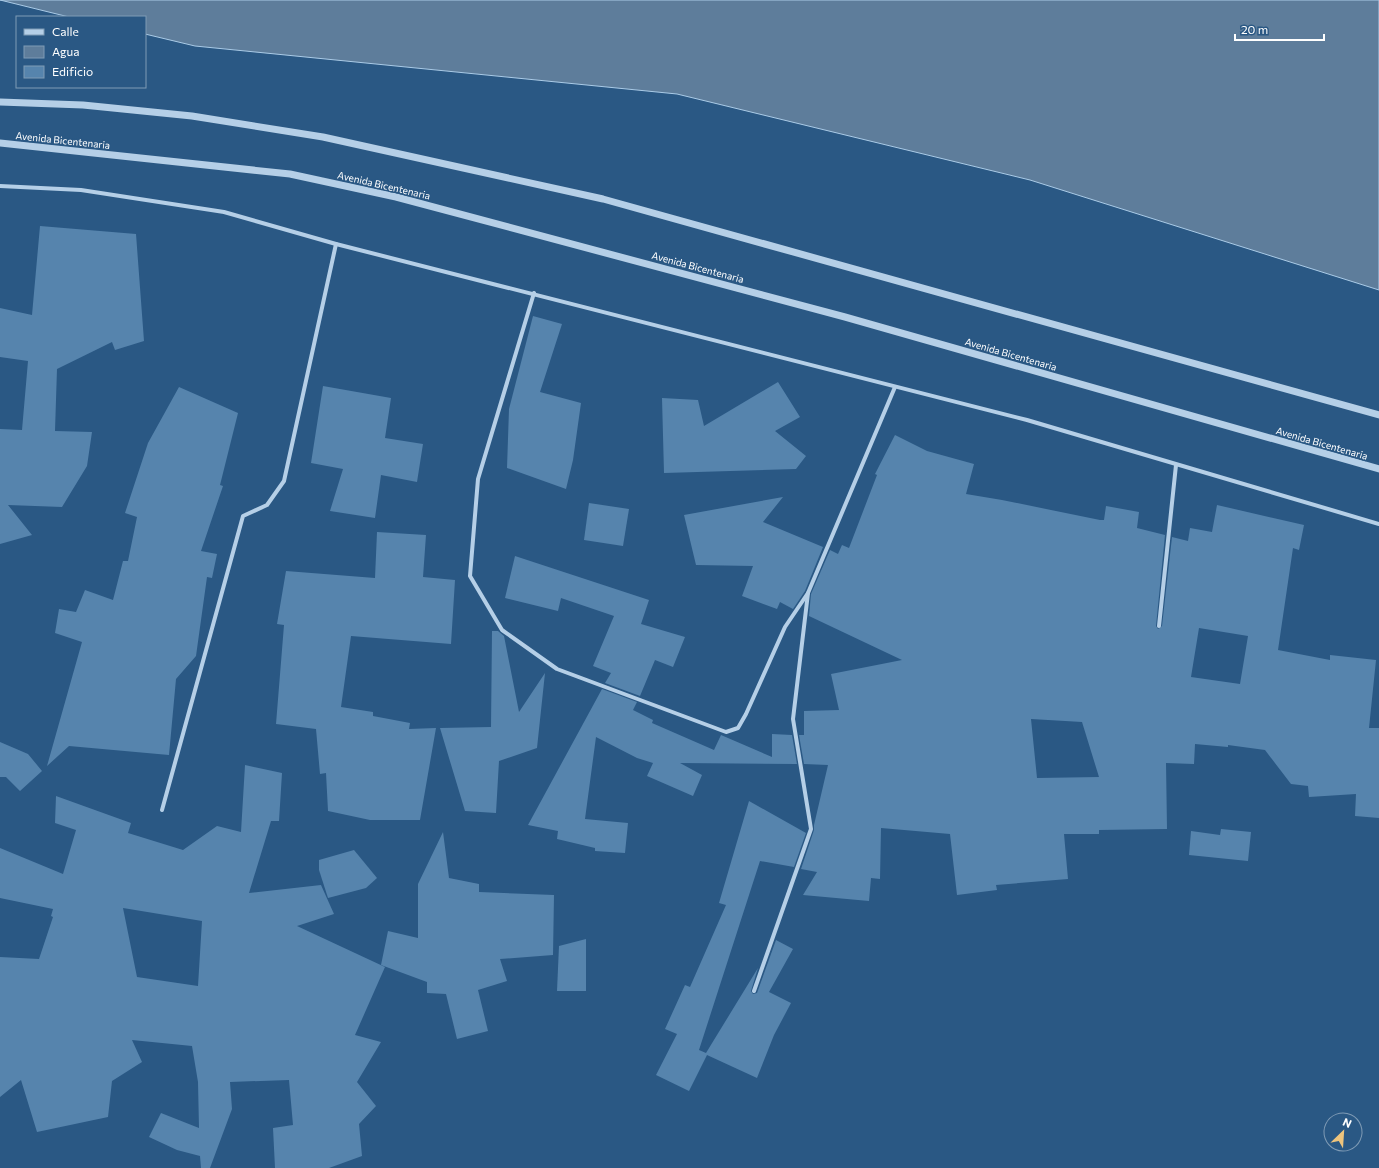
<svg xmlns="http://www.w3.org/2000/svg" width="1379" height="1168" viewBox="0 0 1379 1168" font-family="Commissioner,sans-serif">
  <style>
    .water { fill: #5e7d9b; stroke: #aacbe7 }
    .building { fill: #5684ad; fill-rule: evenodd }
    .lines { fill: none; stroke-linecap: round; stroke-linejoin: round }
    .minor { stroke: #b5cfe7; stroke-width: 4 }
    .tertiary { stroke: #b5cfe7; stroke-width: 7 }
    .labels { text-anchor: middle; dominant-baseline: central; stroke-width: 3; stroke-linejoin: round; paint-order: stroke }
    .street-label { font-size: 10px; fill: #fff; stroke: #2a5884 }
  </style>
  <rect width="100%" height="100%" fill="#2a5884"/>
  <polygon class="water" points="0,0 1379,0 1379,290 1030,180 677,94 195,46 145,34 145,17 69,17"/>
  <g class="building">
    <polygon points="40,226 136,234 144,341 115,350 112,342 57,369 55,431 92,432 87,466 62,507 8,505 32,535 0,544 0,429 22,430 28,361 0,357 0,308 32,315"/>
    <polygon points="533,316 562,324 540,392 581,403 573,460 566,489 507,468 509,409"/>
    <polygon points="778,382 800,417 775,431 806,456 796,469 664,473 662,398 698,400 704,426"/>
    <polygon points="323,386 391,398 385,438 423,444 417,482 381,475 375,518 330,511 343,469 311,463"/>
    <polygon points="179,387 238,413 220,485 223,486 201,551 217,554 212,578 207,577 196,656 176,679 169,755 69,746 47,766 82,642 55,633 59,609 76,612 85,590 113,600 123,561 128,561 137,517 125,513 148,443"/>
    <path d="M895,435L927,451L974,464L966,494L1002,500L1100,520H1104L1106,506L1139,512L1137,528L1165,535L1156,626L1158,629L1162,626L1172,537L1188,541L1190,528L1212,532L1217,505L1304,525L1299,550L1293,548L1278,650L1330,660V655L1376,660L1369,728H1379V818L1355,816L1356,794L1309,797L1308,786L1291,784L1265,750L1228,745V747L1195,744L1194,764L1166,763L1167,829L1099,830V834H1064L1068,879L996,885L997,890L957,895L950,834L881,828L880,879L871,878L869,901L803,895L817,872L801,869L814,830V825L828,765L804,764L799,735H804V711L839,710L831,674L902,660L809,616L811,594L830,550L838,554L842,545L849,548L877,475L875,474ZM1199,628L1248,636L1240,684L1191,677ZM1031,719L1082,722L1099,777L1037,778Z"/>
    <polygon points="783,497 763,522 823,547 805,591 793,609 780,602 777,609 742,596 753,566 696,565 684,515"/>
    <polygon points="589,503 629,509 623,546 584,540"/>
    <polygon points="377,532 426,535 423,577 455,580 451,644 351,636 341,707 373,712 373,716 410,723 409,729 436,728 420,820 370,820 328,811 326,773 320,774 316,729 276,724 284,625 277,624 286,571 375,578"/>
    <polygon points="515,556 649,600 641,624 685,637 673,667 655,660 640,696 605,683 611,673 593,666 614,616 561,598 558,611 505,598"/>
    <polygon points="492,631 498,631 504,636 519,712 545,673 537,748 499,761 496,813 465,811 440,728 491,727"/>
    <polygon points="602,689 637,702 633,710 653,720 652,723 714,750 721,735 772,757 772,734 792,735 797,764 680,763 702,775 693,796 647,776 653,763 637,758 596,737 585,819 628,823 625,853 595,851 595,848 557,839 558,831 528,825"/>
    <polygon points="0,742 28,754 42,771 20,791 6,777 0,777"/>
    <path d="M245,765L282,773L279,821H271L249,893L321,885L334,914L297,926L385,967L355,1035L381,1042L357,1082L376,1106L359,1124L362,1156L329,1168H275L273,1128L293,1125L289,1080L230,1082L232,1109L210,1168H201L200,1156L177,1150L149,1137L161,1113L199,1128L198,1082L192,1046L132,1040L142,1062L112,1081L108,1117L37,1132L21,1080L0,1097V957L39,959L53,917L51,916L53,909L0,898V848L63,874L76,830L55,823L56,796L131,823L128,833L183,850L217,826L241,832ZM123,908L202,921L198,986L137,977Z"/>
    <polygon points="749,801 806,833 794,867 760,861 699,1050 706,1053 758,968 751,991 753,994 757,993 776,940 793,949 769,992 791,1003 774,1035 757,1078 707,1055 689,1091 656,1075 677,1034 665,1029 685,985 690,987 726,905 719,903"/>
    <polygon points="1221,829 1251,832 1248,861 1189,855 1191,831 1220,835"/>
    <polygon points="443,832 449,878 479,884 479,892 554,895 553,955 500,959 507,981 478,990 488,1031 457,1039 446,994 427,993 427,982 381,965 388,931 418,938 418,884"/>
    <polygon points="354,850 377,878 366,888 328,898 319,870 319,860"/>
    <polygon points="586,939 586,991 557,991 559,946"/>
  </g>
  <g class="lines">
    <g class="minor">
      <polyline points="0,186 81,190 224,212 336,244 1027,420 1379,524"/>
      <polyline points="534,293 478,479 470,576 502,630 557,669 726,732 738,728 746,714 785,627 808,593"/>
      <polyline points="1159,626 1176,465"/>
      <polyline points="162,810 243,516 267,505 284,481 336,244"/>
      <polyline points="754,991 811,829 793,719 808,593 895,387"/>
    </g>
    <g class="tertiary">
      <polyline points="0,102 83,105 192,116 323,137 603,199 1379,415"/>
      <polyline points="0,143 290,174 396,197 845,317 1379,469"/>
    </g>
  </g>
  <g class="labels">
    <g class="street-label">
      <text transform="translate(63 140) rotate(6)">Avenida Bicentenaria</text>
      <text transform="translate(384 185) rotate(13)">Avenida Bicentenaria</text>
      <text transform="translate(698 267) rotate(15)">Avenida Bicentenaria</text>
      <text transform="translate(1011 354) rotate(16)">Avenida Bicentenaria</text>
      <text transform="translate(1322 443) rotate(16)">Avenida Bicentenaria</text>
    </g>
  </g>
  <rect x="16" y="16" width="130" height="72" fill="#2a5884" stroke="#7f9bb5"/>
  <rect x="24" y="29" width="20" height="6" fill="#b5cfe7" stroke="#7f9bb5"/>
  <text x="52" y="36" font-size="12" fill="#ffffff">Calle</text>
  <rect x="24" y="46" width="20" height="12" fill="#5e7d9b" stroke="#7f9bb5"/>
  <text x="52" y="56" font-size="12" fill="#ffffff">Agua</text>
  <rect x="24" y="66" width="20" height="12" fill="#5684ad" stroke="#7f9bb5"/>
  <text x="52" y="76" font-size="12" fill="#ffffff">Edificio</text>
  <g transform="translate(1343 1132) rotate(25)"><circle r="19" fill="#2a5884" stroke="#7f9bb5"/>
  <path d="M0-3L7 15L0 10L-7 15Z" fill="#edc47d"/>
  <text y="-6" font-size="11" font-weight="bold" text-anchor="middle" fill="#ffffff">N</text>
  </g>
  <path d="M1235 34v6h89v-6" fill="none" stroke="#ffffff" stroke-width="2"/>
  <text x="1241" y="34" font-size="12" fill="#ffffff" stroke="#2a5884" stroke-width="3" paint-order="stroke">20 m</text>
</svg>
